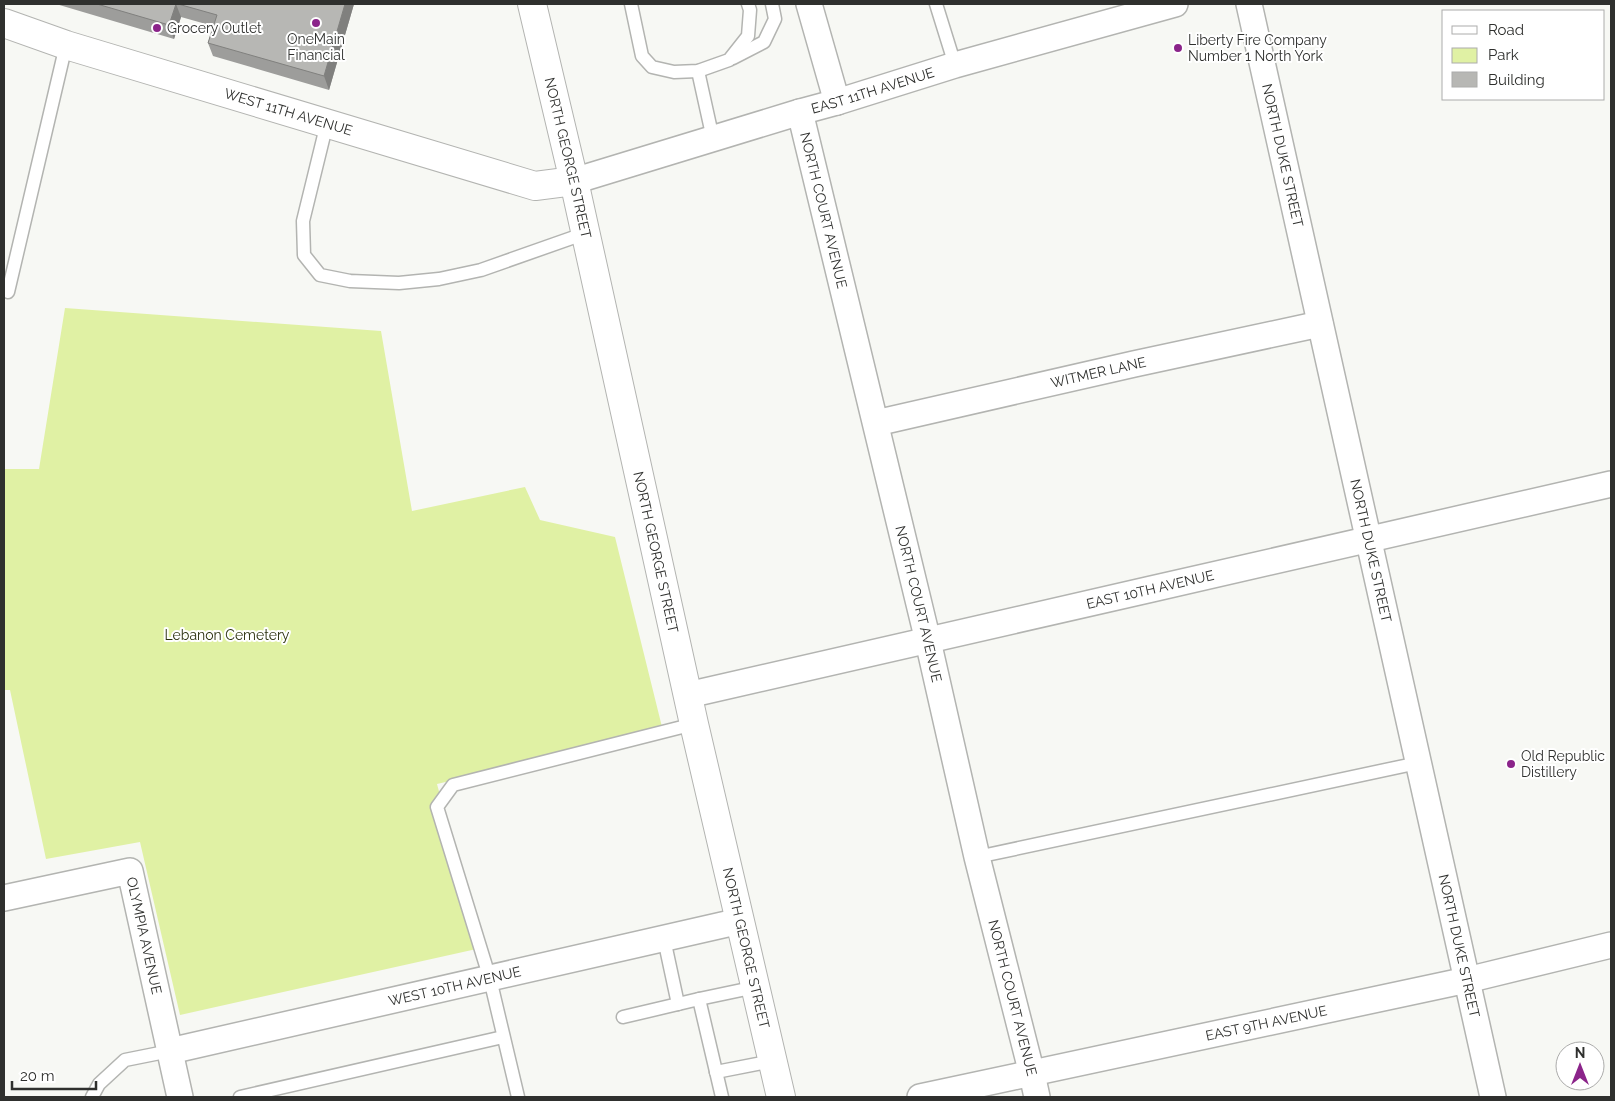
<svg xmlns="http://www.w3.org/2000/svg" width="1615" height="1101" viewBox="0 0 1615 1101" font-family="Raleway,sans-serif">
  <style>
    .green { fill: #e0f1a4 }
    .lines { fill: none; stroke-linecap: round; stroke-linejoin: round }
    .lane-casing { stroke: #b3b4b1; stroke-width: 15 }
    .street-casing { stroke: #b3b4b1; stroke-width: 28 }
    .secondary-casing { stroke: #b3b4b1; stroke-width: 30 }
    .primary-casing { stroke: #b3b4b1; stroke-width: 30 }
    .lane { stroke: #fff; stroke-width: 12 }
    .street { stroke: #fff; stroke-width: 25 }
    .secondary { stroke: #fff; stroke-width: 28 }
    .primary { stroke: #fff; stroke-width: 28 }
    .wall { fill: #9d9d9b }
    .shaded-wall { fill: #80807e }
    .building { fill: #b7b7b4; stroke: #80807e }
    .poi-dot { fill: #8b248a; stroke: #fff; stroke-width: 2 }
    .labels { text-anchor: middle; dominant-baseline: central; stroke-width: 4; stroke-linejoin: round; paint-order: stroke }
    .poi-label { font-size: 14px; fill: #2f302e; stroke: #fff; text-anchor: start }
    .street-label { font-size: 14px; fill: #2f302e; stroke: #fff }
    .park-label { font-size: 14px; fill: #2b310f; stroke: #fff }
  </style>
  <rect width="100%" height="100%" fill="#f7f8f4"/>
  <polygon class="green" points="65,308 381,331 412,511 525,487 540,520 615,537 663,731 437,784 481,948 180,1015 140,842 46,859 10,690 4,690 4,469 39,469"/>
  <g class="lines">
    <defs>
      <g id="lane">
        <polyline points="631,4 642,56 652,67 674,72 698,71 729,60 748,36 750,10 748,4"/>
        <polyline points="936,4 955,65"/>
        <polyline points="733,58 764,42 775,19 772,4"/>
        <polyline points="698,71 713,139"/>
        <polyline points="327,123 303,221 304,255 320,275 350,281 399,283 439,279 481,270 586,233"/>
        <polyline points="8,292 66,45"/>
        <polyline points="977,857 1418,763"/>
        <polyline points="699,999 756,987"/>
        <polyline points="678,1004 699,999 722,1097"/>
        <polyline points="623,1017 678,1004 664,939"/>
        <polyline points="716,1072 772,1061"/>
        <polyline points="92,1097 99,1084 125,1060 170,1051"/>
        <polyline points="240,1097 503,1037"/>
        <polyline points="518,1097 490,979 437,807 453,785 694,724"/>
      </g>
      <g id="street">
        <polyline points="809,4 837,102"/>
        <path id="s1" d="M1249,4L1493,1097"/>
        <path id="s2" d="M800,112L928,641L977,857L1032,1074L1037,1097"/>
        <path id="s3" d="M574,181L800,112L837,102L955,65L1175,4"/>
        <path id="s4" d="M876,423L1134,364L1320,324"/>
        <path id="s5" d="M688,695C996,626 1303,553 1611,484"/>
        <path id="s6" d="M4,898L130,871L180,1097"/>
        <path id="s7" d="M170,1051L740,921"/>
        <path id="s8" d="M920,1097L1467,980L1611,945"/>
      </g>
      <g id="secondary">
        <path id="s9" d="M4,23L66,45L535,186L574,181"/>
      </g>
      <g id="primary">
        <path id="s10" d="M532,4L574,181L694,724L781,1097"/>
      </g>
    </defs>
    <use href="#lane" class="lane-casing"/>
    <use href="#street" class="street-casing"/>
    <use href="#secondary" class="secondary-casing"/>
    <use href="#primary" class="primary-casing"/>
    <use href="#lane" class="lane"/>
    <use href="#street" class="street"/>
    <use href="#secondary" class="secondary"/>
    <use href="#primary" class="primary"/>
  </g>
  <polygon class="wall" points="56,4 354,4 329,90 213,56 208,43 213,26 181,17 174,39"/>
  <g class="shaded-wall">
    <polygon points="176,4 181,17 174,39 169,25"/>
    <polygon points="345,4 354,4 329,90 324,76"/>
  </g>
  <g class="building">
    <polygon points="97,4 176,4 169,25"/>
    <polygon points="178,4 345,4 324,76 208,43 217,15"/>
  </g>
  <g class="poi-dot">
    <circle cx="316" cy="23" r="5"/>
    <circle cx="157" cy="28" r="5"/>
    <circle cx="1178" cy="48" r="5"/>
    <circle cx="1511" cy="764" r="5"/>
  </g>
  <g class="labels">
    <g class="poi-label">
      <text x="167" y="28">Grocery Outlet</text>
      <text x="316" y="39" text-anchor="middle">OneMain<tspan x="316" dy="16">Financial</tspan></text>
      <text x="1188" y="40">Liberty Fire Company<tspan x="1188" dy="16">Number 1 North York</tspan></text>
      <text x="1521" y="756">Old Republic<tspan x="1521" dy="16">Distillery</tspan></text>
    </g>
    <g class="street-label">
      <text stroke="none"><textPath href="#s3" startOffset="312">EAST 11TH AVENUE</textPath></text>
      <text stroke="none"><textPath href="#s9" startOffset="298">WEST 11TH AVENUE</textPath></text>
      <text stroke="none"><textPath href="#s1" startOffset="155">NORTH DUKE STREET</textPath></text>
      <text stroke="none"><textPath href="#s10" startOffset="158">NORTH GEORGE STREET</textPath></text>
      <text stroke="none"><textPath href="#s2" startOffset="101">NORTH COURT AVENUE</textPath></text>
      <text stroke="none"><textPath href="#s4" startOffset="228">WITMER LANE</textPath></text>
      <text stroke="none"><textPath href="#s1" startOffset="560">NORTH DUKE STREET</textPath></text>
      <text stroke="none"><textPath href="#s10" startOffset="562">NORTH GEORGE STREET</textPath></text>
      <text stroke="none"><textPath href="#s5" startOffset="474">EAST 10TH AVENUE</textPath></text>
      <text stroke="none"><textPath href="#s2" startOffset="506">NORTH COURT AVENUE</textPath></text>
      <text stroke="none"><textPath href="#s6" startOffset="195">OLYMPIA AVENUE</textPath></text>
      <text stroke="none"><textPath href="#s1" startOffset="965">NORTH DUKE STREET</textPath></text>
      <text stroke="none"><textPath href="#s10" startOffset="968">NORTH GEORGE STREET</textPath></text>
      <text stroke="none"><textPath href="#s7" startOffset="292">WEST 10TH AVENUE</textPath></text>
      <text stroke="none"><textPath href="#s2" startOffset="911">NORTH COURT AVENUE</textPath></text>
      <text stroke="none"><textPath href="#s8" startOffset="354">EAST 9TH AVENUE</textPath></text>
    </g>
    <g class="park-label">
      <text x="227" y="635">Lebanon Cemetery</text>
    </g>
  </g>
  <rect width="1615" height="1101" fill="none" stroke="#2f302e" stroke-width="10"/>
  <rect x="1442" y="10" width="162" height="90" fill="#ffffff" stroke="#acacab"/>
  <rect x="1452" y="26" width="25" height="8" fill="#ffffff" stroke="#acacab"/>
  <text x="1488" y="35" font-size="15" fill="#2f302e">Road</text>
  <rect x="1452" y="48" width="25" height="15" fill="#e0f1a4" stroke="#acacab"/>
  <text x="1488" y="60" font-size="15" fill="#2f302e">Park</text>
  <rect x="1452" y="72" width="25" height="15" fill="#b7b7b4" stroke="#acacab"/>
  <text x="1488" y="85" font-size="15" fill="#2f302e">Building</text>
  <g transform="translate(1580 1066)"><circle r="24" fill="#ffffff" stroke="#acacab"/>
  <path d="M0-4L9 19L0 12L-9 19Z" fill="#8b248a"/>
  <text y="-8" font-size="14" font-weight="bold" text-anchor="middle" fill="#2f302e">N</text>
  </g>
  <path d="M12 1081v8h84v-8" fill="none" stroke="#2f302e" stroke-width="2.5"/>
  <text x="20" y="1081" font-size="15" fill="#2f302e" stroke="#ffffff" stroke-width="4" paint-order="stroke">20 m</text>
</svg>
